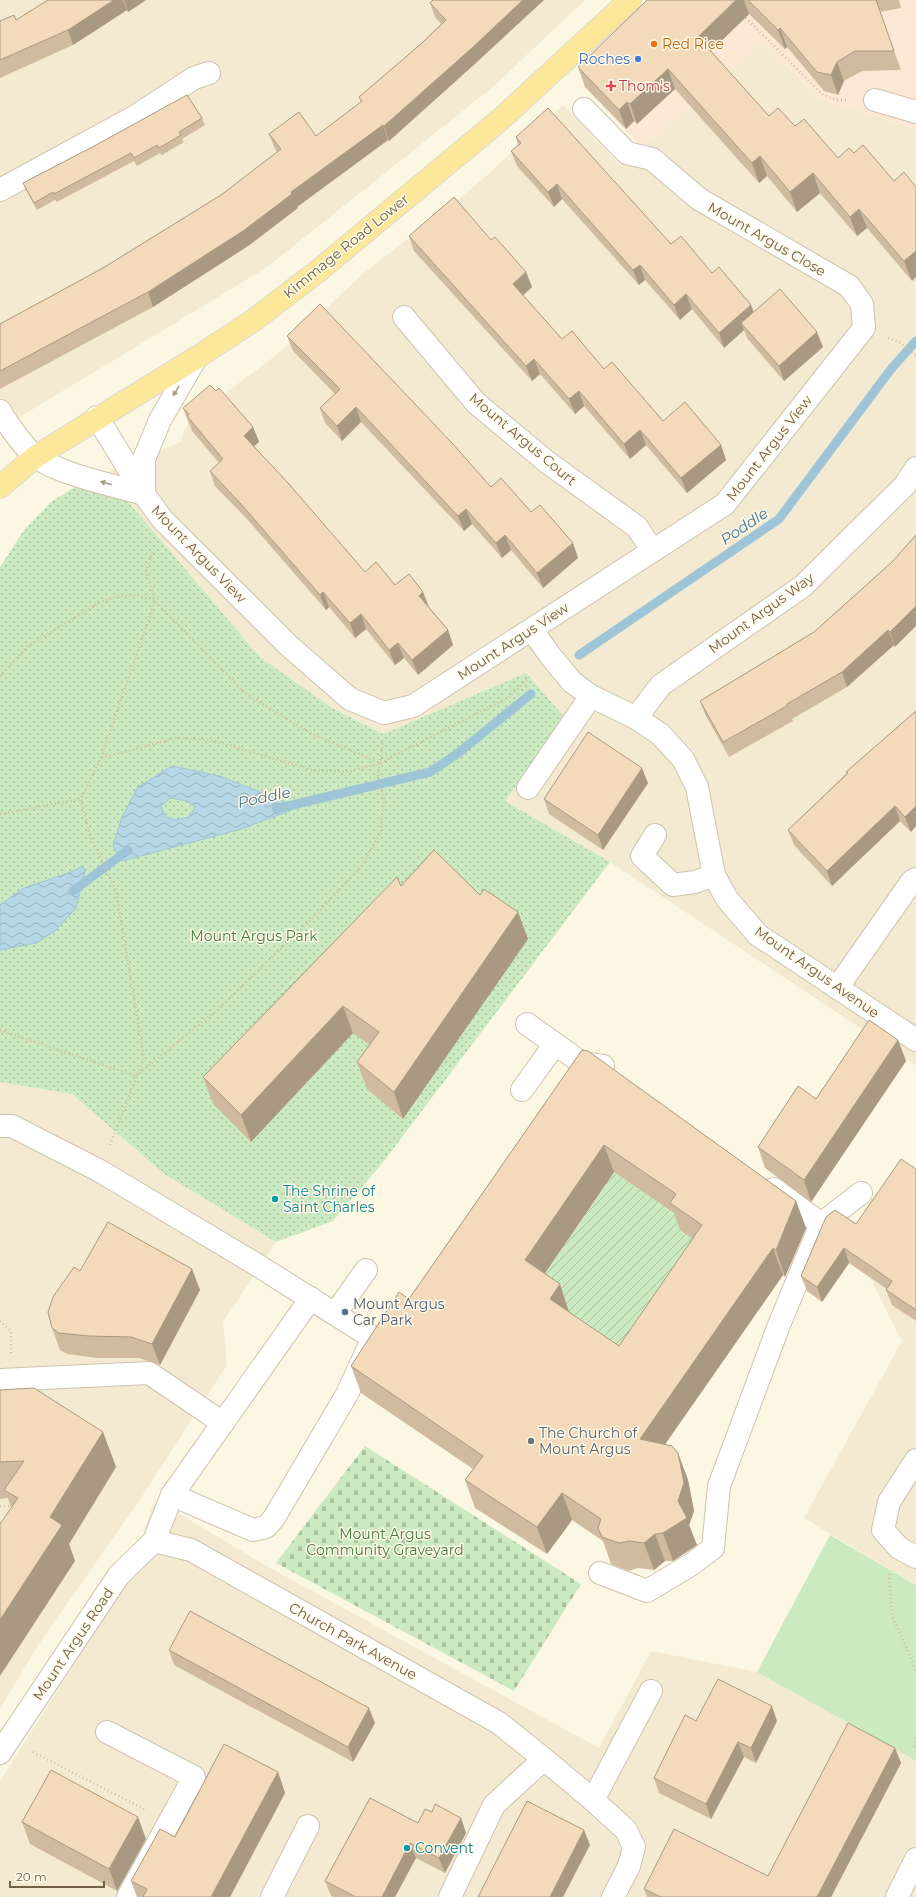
<svg xmlns="http://www.w3.org/2000/svg" width="916" height="1897" viewBox="0 0 916 1897" font-family="Montserrat,sans-serif">
  <style>
    .residential { fill: #f4ead1 }
    .commercial { fill: #fde8d6 }
    .grass { fill: #cbeac1 }
    .cemetery { fill: url(#cemetery-stones) }
    .park { fill: url(#park-dots) }
    .garden { fill: url(#garden-furrows) }
    .water { fill: url(#water-waves); stroke: #9ec5d7; fill-rule: evenodd }
    .lines { fill: none; stroke-linecap: round; stroke-linejoin: round }
    .stream { stroke: #9ec5d7; stroke-width: 9 }
    .minor-casing { stroke: #cfc2ad; stroke-width: 24 }
    .major-casing { stroke: #ded9d3; stroke-width: 24 }
    .path { stroke: #d6bd9e; stroke-width: 2.5; stroke-dasharray: 1 3; stroke-linecap: butt }
    .minor { stroke: #fff; stroke-width: 22 }
    .major { stroke: #fbe89b; stroke-width: 22 }
    .wall { fill: #d0bba0; fill-rule: evenodd }
    .shaded-wall { fill: #a99982 }
    .building { fill: #f2daba; stroke: #a99982; fill-rule: evenodd }
    .oneway { fill: #a59889 }
    .food-dot { fill: #e8710a; stroke: #fffae9; stroke-width: 1.5 }
    .shop-dot { fill: #3f7fe0; stroke: #fffae9; stroke-width: 1.5 }
    .health-dot { fill: #e0444e; stroke: #fffae9; stroke-width: 1.5 }
    .culture-dot { fill: #0f9aa8; stroke: #fffae9; stroke-width: 1.5 }
    .service-dot { fill: #5c6f8a; stroke: #fffae9; stroke-width: 1.5 }
    .worship-dot { fill: #6b7280; stroke: #fffae9; stroke-width: 1.5 }
    .labels { text-anchor: middle; dominant-baseline: central; stroke-width: 3; stroke-linejoin: round; paint-order: stroke }
    .food-label { font-size: 14px; fill: #c56008; stroke: #fffae9; text-anchor: start }
    .shop-label { font-size: 14px; fill: #366cbe; stroke: #fffae9; text-anchor: end }
    .health-label { font-size: 14px; fill: #be3a42; stroke: #fffae9; text-anchor: start }
    .street-label { font-size: 14px; fill: #746049; stroke: #fffae9 }
    .park-label { font-size: 14px; fill: #487a41; stroke: #fffae9 }
    .culture-label { font-size: 14px; fill: #0d838f; stroke: #fffae9; text-anchor: start }
    .service-label { font-size: 14px; fill: #4e5e75; stroke: #fffae9; text-anchor: start }
    .worship-label { font-size: 14px; fill: #5b616d; stroke: #fffae9; text-anchor: start }
    .water-label { font-size: 15px; font-style: italic; fill: #45768f; stroke: #fffae9 }
  </style>
  <defs>
    <pattern id="cemetery-stones" width="16" height="16" patternUnits="userSpaceOnUse"><rect width="16" height="16" fill="#cbeac1"/><path d="M2 7V4a2 2 0 0 1 4 0v3zM10 15v-3a2 2 0 0 1 4 0v3z" fill="#a9c19f"/></pattern>
    <pattern id="park-dots" width="8" height="8" patternUnits="userSpaceOnUse"><rect width="8" height="8" fill="#cbeac1"/><path d="M2 2h.1M6 6h.1" fill="none" stroke="#a9c19f" stroke-width="1.8" stroke-linecap="round"/></pattern>
    <pattern id="garden-furrows" width="10" height="10" patternUnits="userSpaceOnUse"><rect width="10" height="10" fill="#cbeac1"/><path d="M-1 1l2-2M0 10L10 0M9 11l2-2" fill="none" stroke="#a9c19f"/></pattern>
    <pattern id="water-waves" width="16" height="10" patternUnits="userSpaceOnUse"><rect width="16" height="10" fill="#b7d7e6"/><path d="M0 5q4-4 8 0t8 0" fill="none" stroke="#99b2bc"/></pattern>
  </defs>
  <rect width="100%" height="100%" fill="#fcf7e3"/>
  <g class="residential">
    <polygon points="0,0 585,0 494,86 266,268 0,429"/>
    <polygon points="762,43 822,100 916,129 916,1065 610,862 505,801 565,719 497,685 383,734 332,708 260,657 124,497 87,480 181,442 183,433 188,423 216,400 275,356 364,273 482,180 563,105 620,165 642,148"/>
    <polygon points="0,1082 72,1094 164,1174 276,1242 223,1322 227,1365 141,1498 37,1647 0,1709"/>
    <polygon points="916,1201 916,1585 804,1518 902,1341 870,1278 865,1274"/>
    <polygon points="155,1499 265,1565 599,1748 651,1651 757,1672 916,1761 916,1897 0,1897 0,1781 127,1581"/>
  </g>
  <polygon class="commercial" points="675,0 916,0 916,129 822,100 762,43 642,148 585,87"/>
  <polygon class="grass" points="830,1535 916,1585 916,1761 757,1672"/>
  <polygon class="cemetery" points="365,1446 581,1584 514,1691 276,1563"/>
  <polygon class="park" points="87,480 124,497 260,657 332,708 383,734 526,673 566,719 505,801 610,862 384,1161 333,1221 276,1242 164,1174 72,1094 0,1082 0,567 24,530 52,501"/>
  <polygon class="garden" points="614,1172 686,1221 712,1252 629,1373 535,1288"/>
  <g class="water">
    <path d="M172,766L220,776L285,802L289,811L241,829L122,861L113,846L122,817L138,787ZM171,798L187,801L195,807L189,817L175,820L165,817L161,806Z"/>
    <polygon points="83,866 85,872 76,908 55,931 36,943 0,950 0,905 24,888 71,872"/>
  </g>
  <g class="lines">
    <g class="stream">
      <polyline points="579,655 779,519 891,369 916,341"/>
      <polyline points="276,809 430,772 457,754 531,694"/>
      <polyline points="73,891 128,850"/>
    </g>
    <defs>
      <g id="minor">
        <polyline points="875,100 916,112"/>
        <polyline points="0,190 136,116 194,78 209,73"/>
        <polyline points="404,317 476,403 547,462 637,527 652,550"/>
        <path d="M0,411C7,423 25,449 36,457C61,475 113,485 144,494"/>
        <polyline points="97,417 144,494 162,519 288,645 350,699 384,713 413,706 725,504 864,328 862,304 849,286 699,199 652,159 627,153 584,109"/>
        <polyline points="144,494 144,459 160,420 196,358"/>
        <polyline points="532,630 549,654 572,682 591,696 636,718 660,734 683,759 697,787 714,875 727,899 758,935 916,1040"/>
        <polyline points="636,718 661,685 803,586 905,485 916,468"/>
        <polyline points="528,788 591,696"/>
        <polyline points="655,835 642,856 673,885 695,882 714,875"/>
        <polyline points="837,988 912,881 916,879"/>
        <polyline points="527,1024 582,1063 603,1066"/>
        <polyline points="522,1090 555,1044"/>
        <polyline points="0,1126 12,1126 100,1171 254,1263 373,1338 347,1394 274,1518 266,1527 253,1530 172,1495"/>
        <polyline points="774,1189 821,1224"/>
        <polyline points="335,1314 366,1270"/>
        <polyline points="0,1380 149,1373 223,1423"/>
        <polyline points="916,1460 889,1502 883,1530 899,1548 916,1557"/>
        <polyline points="154,1541 191,1550 499,1723 544,1759 593,1800 626,1830 634,1847 629,1866 613,1897"/>
        <polyline points="600,1573 647,1591 692,1564 713,1548 719,1486 779,1325 821,1224 861,1193"/>
        <polyline points="107,1732 194,1777 128,1897"/>
        <polyline points="0,1753 119,1575 154,1541 172,1495 311,1298"/>
        <polyline points="593,1800 651,1691"/>
        <polyline points="272,1897 308,1826"/>
        <polyline points="450,1897 494,1805 544,1759"/>
        <polyline points="897,1897 916,1859"/>
      </g>
      <polyline id="major" points="0,487 35,457 196,358 254,320 318,271 501,119 630,0"/>
    </defs>
    <use href="#minor" class="minor-casing"/>
    <use href="#major" class="major-casing"/>
    <g class="path">
      <polyline points="743,15 823,95 837,100 848,100"/>
      <polyline points="888,338 899,342 916,356"/>
      <polyline points="0,676 28,646 99,603 118,596 137,595 155,601 245,693 310,733 380,763 509,697 531,676"/>
      <polyline points="102,758 176,738 211,740 312,770 348,772 380,763"/>
      <polyline points="0,814 81,799"/>
      <polyline points="0,1030 136,1076 217,1010 315,916 360,868 380,834 384,800 378,776 383,740"/>
      <polyline points="110,1145 144,1058 116,890 90,836 81,799 101,758 155,601 146,571 153,550"/>
      <polyline points="0,1321 11,1331 11,1353"/>
      <polyline points="0,1506 12,1506"/>
      <polyline points="890,1574 889,1578 892,1616 906,1646 916,1672"/>
      <polyline points="916,1738 914,1748 916,1749"/>
      <polyline points="33,1752 146,1810"/>
    </g>
    <use href="#minor" class="minor"/>
    <use href="#major" class="major"/>
  </g>
  <g class="wall">
    <polygon points="48,0 146,0 128,12 127,10 73,45 0,78 0,21 16,20"/>
    <polygon points="433,0 477,62 389,141 388,140 297,207 298,208 248,246 153,307 0,389 0,324 103,268 221,195 277,152 275,149 269,134 316,136 361,102 359,97 422,43 441,24 435,17 430,3"/>
    <polygon points="647,0 899,0 901,8 880,12 901,70 862,71 844,81 838,95 824,91 787,47 785,49 749,14 711,51 769,116 795,126 838,158 854,153 863,145 912,281 867,228 857,236 820,193 797,212 767,176 759,183 675,89 637,124 634,121 626,129 585,87 578,67"/>
    <polygon points="202,118 205,125 182,139 184,142 162,155 160,153 137,166 134,161 57,202 55,200 37,210 26,190 23,183"/>
    <polygon points="516,137 671,244 712,273 751,305 754,312 823,347 784,381 747,338 744,330 724,348 692,309 680,320 645,280 639,285 562,199 554,207 517,166 511,151 518,145"/>
    <polygon points="409,236 491,240 526,272 532,287 523,295 562,339 604,369 663,421 721,445 726,460 687,493 646,445 630,459 584,406 575,414 540,374 532,381 414,251"/>
    <polygon points="287,336 491,487 531,512 573,543 578,558 543,588 511,550 502,558 472,524 464,531 361,422 342,441 325,423 320,408 335,394 293,351"/>
    <polygon points="216,391 253,427 259,442 254,446 365,572 395,585 429,607 448,630 453,645 418,675 404,658 395,665 366,629 355,638 329,607 326,610 247,519 215,486 210,471 219,463 192,431 183,408"/>
    <polygon points="892,562 895,647 894,645 847,687 792,719 793,721 729,757 706,716 700,701 814,632"/>
    <polygon points="916,711 911,832 900,821 832,886 794,845 788,830 847,773 846,772"/>
    <polygon points="648,783 603,850 549,814 544,799"/>
    <polygon points="401,886 480,895 528,939 403,1119 367,1089 357,1062 370,1045 353,1033 251,1142 213,1104 203,1077"/>
    <polygon points="898,1040 906,1061 811,1202 765,1168 758,1147"/>
    <path d="M582,1050L796,1201L806,1228L785,1277L783,1275L665,1444L678,1453L688,1480L694,1511L689,1525L697,1545L673,1561H665L654,1570L638,1568L629,1571L611,1564L603,1541L572,1520L547,1554L475,1508L465,1480L473,1469L361,1393L351,1366L409,1299ZM614,1172L674,1213L680,1230L693,1239L619,1346L569,1312L544,1274Z"/>
    <polygon points="916,1169 916,1321 892,1305 886,1290 887,1289 849,1263 822,1302 807,1291 801,1276"/>
    <polygon points="192,1269 200,1290 160,1365 139,1358 97,1358 67,1354 60,1350 52,1328 80,1271"/>
    <polygon points="0,1390 103,1432 116,1467 69,1544 75,1561 11,1508 8,1498 0,1499"/>
    <polygon points="169,1650 375,1723 353,1762 174,1665"/>
    <polygon points="696,1721 777,1721 756,1763 744,1757 711,1819 659,1793 654,1778"/>
    <polygon points="895,1748 901,1763 831,1897 647,1897 644,1889 768,1876"/>
    <polygon points="278,1772 285,1793 230,1897 137,1897 131,1881 175,1837"/>
    <polygon points="432,1812 461,1818 466,1833 445,1873 416,1858 395,1897 333,1897 331,1896 325,1881 418,1823"/>
    <polygon points="22,1822 146,1839 117,1891 30,1844"/>
  </g>
  <g class="shaded-wall">
    <polygon points="114,0 123,0 127,10 73,45 68,30"/>
    <polygon points="124,0 146,0 128,12"/>
    <polygon points="523,0 544,0 477,62 389,141 384,126"/>
    <polygon points="736,0 744,0 749,14 706,56 698,37"/>
    <polygon points="780,28 787,47 785,49 778,30"/>
    <polygon points="837,62 844,81 838,95 831,75"/>
    <polygon points="668,69 675,89 637,124 630,104"/>
    <polygon points="627,102 634,121 626,129 619,110"/>
    <polygon points="383,125 388,140 297,207 298,208 248,246 153,307 148,292 291,192"/>
    <polygon points="760,156 767,176 759,183 752,163"/>
    <polygon points="813,173 820,193 797,212 790,192"/>
    <polygon points="557,184 562,199 554,207 548,192"/>
    <polygon points="859,209 867,228 857,236 850,217"/>
    <polygon points="916,251 916,277 912,281 904,261"/>
    <polygon points="640,265 645,280 639,285 633,270"/>
    <polygon points="526,272 532,287 519,299 513,284"/>
    <polygon points="686,294 692,309 680,320 674,305"/>
    <polygon points="751,305 756,320 741,323 744,330 724,348 719,333"/>
    <polygon points="817,332 823,347 784,381 779,366"/>
    <polygon points="534,359 540,374 532,381 526,366"/>
    <polygon points="579,391 584,406 575,414 569,399"/>
    <polygon points="356,407 361,422 342,441 337,426"/>
    <polygon points="253,427 259,442 249,451 244,436"/>
    <polygon points="640,430 646,445 630,459 624,444"/>
    <polygon points="721,445 726,460 687,493 681,478"/>
    <polygon points="466,509 472,524 464,531 458,516"/>
    <polygon points="505,535 511,550 502,558 496,543"/>
    <polygon points="573,543 578,558 543,588 537,573"/>
    <polygon points="323,592 329,607 326,610 320,595"/>
    <polygon points="423,592 429,607 419,596"/>
    <polygon points="916,606 916,626 895,647 890,632"/>
    <polygon points="361,614 366,629 355,638 350,623"/>
    <polygon points="448,630 453,645 418,675 412,660"/>
    <polygon points="888,630 894,645 847,687 842,672"/>
    <polygon points="398,643 404,658 395,665 389,650"/>
    <polygon points="642,768 648,783 603,850 598,835"/>
    <polygon points="895,806 900,821 832,886 827,871"/>
    <polygon points="916,806 916,826 911,832 905,817"/>
    <polygon points="518,912 528,939 403,1119 394,1092"/>
    <polygon points="343,1006 353,1033 251,1142 241,1115"/>
    <polygon points="898,1040 906,1061 811,1202 804,1180"/>
    <polygon points="604,1145 614,1172 535,1288 525,1260"/>
    <polygon points="796,1201 806,1228 785,1277 776,1250"/>
    <polygon points="773,1248 783,1275 650,1466 640,1439"/>
    <polygon points="844,1248 849,1263 822,1302 817,1287"/>
    <polygon points="192,1269 200,1290 160,1365 152,1344"/>
    <polygon points="560,1284 569,1312 550,1299"/>
    <polygon points="103,1432 116,1467 69,1544 75,1561 0,1676 0,1620 50,1517"/>
    <polygon points="678,1453 688,1480 694,1511 689,1525 697,1545 673,1561 663,1533 678,1501"/>
    <polygon points="562,1493 572,1520 547,1554 537,1527"/>
    <polygon points="655,1534 665,1561 654,1570 644,1543"/>
    <polygon points="772,1706 777,1721 756,1763 751,1748"/>
    <polygon points="369,1708 375,1723 353,1762 348,1747"/>
    <polygon points="738,1742 744,1757 711,1819 706,1804"/>
    <polygon points="895,1748 901,1763 831,1897 817,1897"/>
    <polygon points="278,1772 285,1793 230,1897 211,1897"/>
    <polygon points="138,1817 146,1839 117,1891 109,1869"/>
    <polygon points="461,1818 466,1833 445,1873 439,1858"/>
    <polygon points="584,1830 590,1845 563,1897 550,1897"/>
    <polygon points="410,1843 416,1858 395,1897 382,1897"/>
  </g>
  <g class="building">
    <polygon points="48,0 114,0 68,30 0,60 0,21 14,15 16,20"/>
    <polygon points="433,0 523,0 472,48 384,126 383,125 291,192 292,194 243,231 148,292 0,371 0,324 103,268 221,195 281,149 269,134 299,112 316,136 362,101 359,97 422,43 446,20 430,3"/>
    <polygon points="647,0 736,0 698,37 769,116 778,108 795,126 804,119 838,158 849,148 854,153 863,145 894,181 904,172 916,187 916,251 904,261 859,209 850,217 813,173 790,192 760,156 752,163 668,69 630,104 627,102 619,110 578,67"/>
    <polygon points="748,0 876,0 894,51 855,51 837,62 831,75 817,72 780,28 778,30"/>
    <polygon points="187,95 202,118 179,132 181,135 159,148 157,145 134,158 131,153 54,194 53,192 34,203 23,183 96,145"/>
    <polygon points="548,108 671,244 681,236 712,273 719,267 751,305 719,333 686,294 674,305 640,265 633,270 557,184 548,192 511,151 521,143 516,137"/>
    <polygon points="454,197 491,240 495,237 526,272 513,284 562,339 572,331 604,369 612,362 663,421 685,402 721,445 681,478 640,430 624,444 579,391 569,399 534,359 526,366 409,236"/>
    <polygon points="780,289 817,332 779,366 741,323"/>
    <polygon points="320,304 452,443 491,487 501,478 531,512 540,505 573,543 537,573 505,535 496,543 466,509 458,516 356,407 337,426 320,408 340,389 287,336"/>
    <polygon points="210,385 216,391 219,388 253,427 244,436 289,484 365,572 376,562 395,585 409,574 423,592 419,596 448,630 412,660 398,643 389,650 361,614 350,623 323,592 320,595 241,504 210,471 223,459 187,416 189,414 183,408"/>
    <polygon points="916,535 916,606 890,632 888,630 842,672 787,704 787,706 723,742 700,701 814,632 892,562"/>
    <polygon points="916,711 916,806 905,817 895,806 827,871 788,830 848,773 846,772"/>
    <polygon points="588,732 642,768 598,835 544,799"/>
    <polygon points="434,850 480,895 484,889 518,912 394,1092 357,1062 379,1032 343,1006 241,1115 203,1077 397,877 401,886"/>
    <polygon points="869,1020 898,1040 804,1180 758,1147 798,1086 816,1099"/>
    <path d="M582,1050L588,1051L796,1201L776,1250L773,1248L640,1439L672,1446L678,1453L684,1483L678,1501L687,1518L663,1533L655,1534L644,1543L629,1541L619,1543L602,1537L598,1528L601,1519L562,1493L537,1527L465,1480L483,1456L351,1366L399,1292L409,1299ZM604,1145L676,1194L670,1203L702,1225L619,1346L550,1299L560,1284L525,1260Z"/>
    <polygon points="901,1159 916,1169 916,1310 886,1290 892,1281 844,1248 817,1287 801,1276 826,1217 835,1210 856,1224"/>
    <polygon points="108,1222 192,1269 152,1344 131,1337 89,1336 59,1333 52,1328 48,1312 53,1297 74,1267 80,1271"/>
    <polygon points="34,1388 103,1432 50,1517 62,1525 0,1620 0,1524 18,1498 4,1490 24,1461 0,1462 0,1390"/>
    <polygon points="190,1611 369,1708 348,1747 169,1650"/>
    <polygon points="718,1679 772,1706 751,1748 738,1742 706,1804 654,1778 685,1715 696,1721"/>
    <polygon points="848,1723 895,1748 817,1897 661,1897 644,1889 674,1829 768,1876"/>
    <polygon points="224,1744 278,1772 211,1897 143,1897 147,1889 131,1881 160,1829 175,1837"/>
    <polygon points="51,1770 138,1817 109,1869 22,1822"/>
    <polygon points="370,1798 418,1823 425,1809 432,1812 435,1804 461,1818 439,1858 410,1843 382,1897 356,1897 325,1881"/>
    <polygon points="527,1801 584,1830 550,1897 478,1897"/>
  </g>
  <defs><path id="oneway-solid" d="M-6-.8H1V-3.2L6.5 0L1 3.2V.8H-6Z"/></defs>
  <g class="oneway">
    <use href="#oneway-solid" transform="translate(176 391) rotate(121)"/>
    <use href="#oneway-solid" transform="translate(106 483) rotate(-164)"/>
  </g>
  <circle class="food-dot" cx="654" cy="44" r="4"/>
  <circle class="shop-dot" cx="638" cy="59" r="4"/>
  <path class="health-dot" d="M609 80h4v4h4v4h-4v4h-4v-4h-4v-4h4z"/>
  <g class="culture-dot">
    <circle cx="275" cy="1199" r="4"/>
    <circle cx="407" cy="1848" r="4"/>
  </g>
  <circle class="service-dot" cx="345" cy="1312" r="4"/>
  <circle class="worship-dot" cx="531" cy="1441" r="4"/>
  <g class="labels">
    <g class="food-label">
      <text x="662" y="44">Red Rice</text>
    </g>
    <g class="shop-label">
      <text x="630" y="59">Roches</text>
    </g>
    <g class="health-label">
      <text x="619" y="86">Thom's</text>
    </g>
    <g class="street-label">
      <text transform="translate(767 239) rotate(30)">Mount Argus Close</text>
      <text transform="translate(346 246) rotate(-39)">Kimmage Road Lower</text>
      <text transform="translate(523 439) rotate(40)">Mount Argus Court</text>
      <text transform="translate(769 448) rotate(-52)">Mount Argus View</text>
      <text transform="translate(199 554) rotate(46)">Mount Argus View</text>
      <text transform="translate(761 613) rotate(-36)">Mount Argus Way</text>
      <text transform="translate(513 641) rotate(-33)">Mount Argus View</text>
      <text transform="translate(817 972) rotate(35)">Mount Argus Avenue</text>
      <text transform="translate(353 1641) rotate(29)">Church Park Avenue</text>
      <text transform="translate(73 1644) rotate(-56)">Mount Argus Road</text>
    </g>
    <g class="park-label">
      <text x="254" y="936">Mount Argus Park</text>
      <text x="385" y="1534">Mount Argus<tspan x="385" dy="16">Community Graveyard</tspan></text>
    </g>
    <g class="culture-label">
      <text x="283" y="1191">The Shrine of<tspan x="283" dy="16">Saint Charles</tspan></text>
      <text x="415" y="1848">Convent</text>
    </g>
    <g class="service-label">
      <text x="353" y="1304">Mount Argus<tspan x="353" dy="16">Car Park</tspan></text>
    </g>
    <g class="worship-label">
      <text x="539" y="1433">The Church of<tspan x="539" dy="16">Mount Argus</tspan></text>
    </g>
    <g class="water-label">
      <text transform="translate(744 526) rotate(-34)">Poddle</text>
      <text transform="translate(264 797) rotate(-12)">Poddle</text>
    </g>
  </g>
  <path d="M10 1881v6h94v-6" fill="none" stroke="#746049" stroke-width="2"/>
  <text x="16" y="1881" font-size="12" fill="#746049" stroke="#fffae9" stroke-width="3" paint-order="stroke">20 m</text>
</svg>
